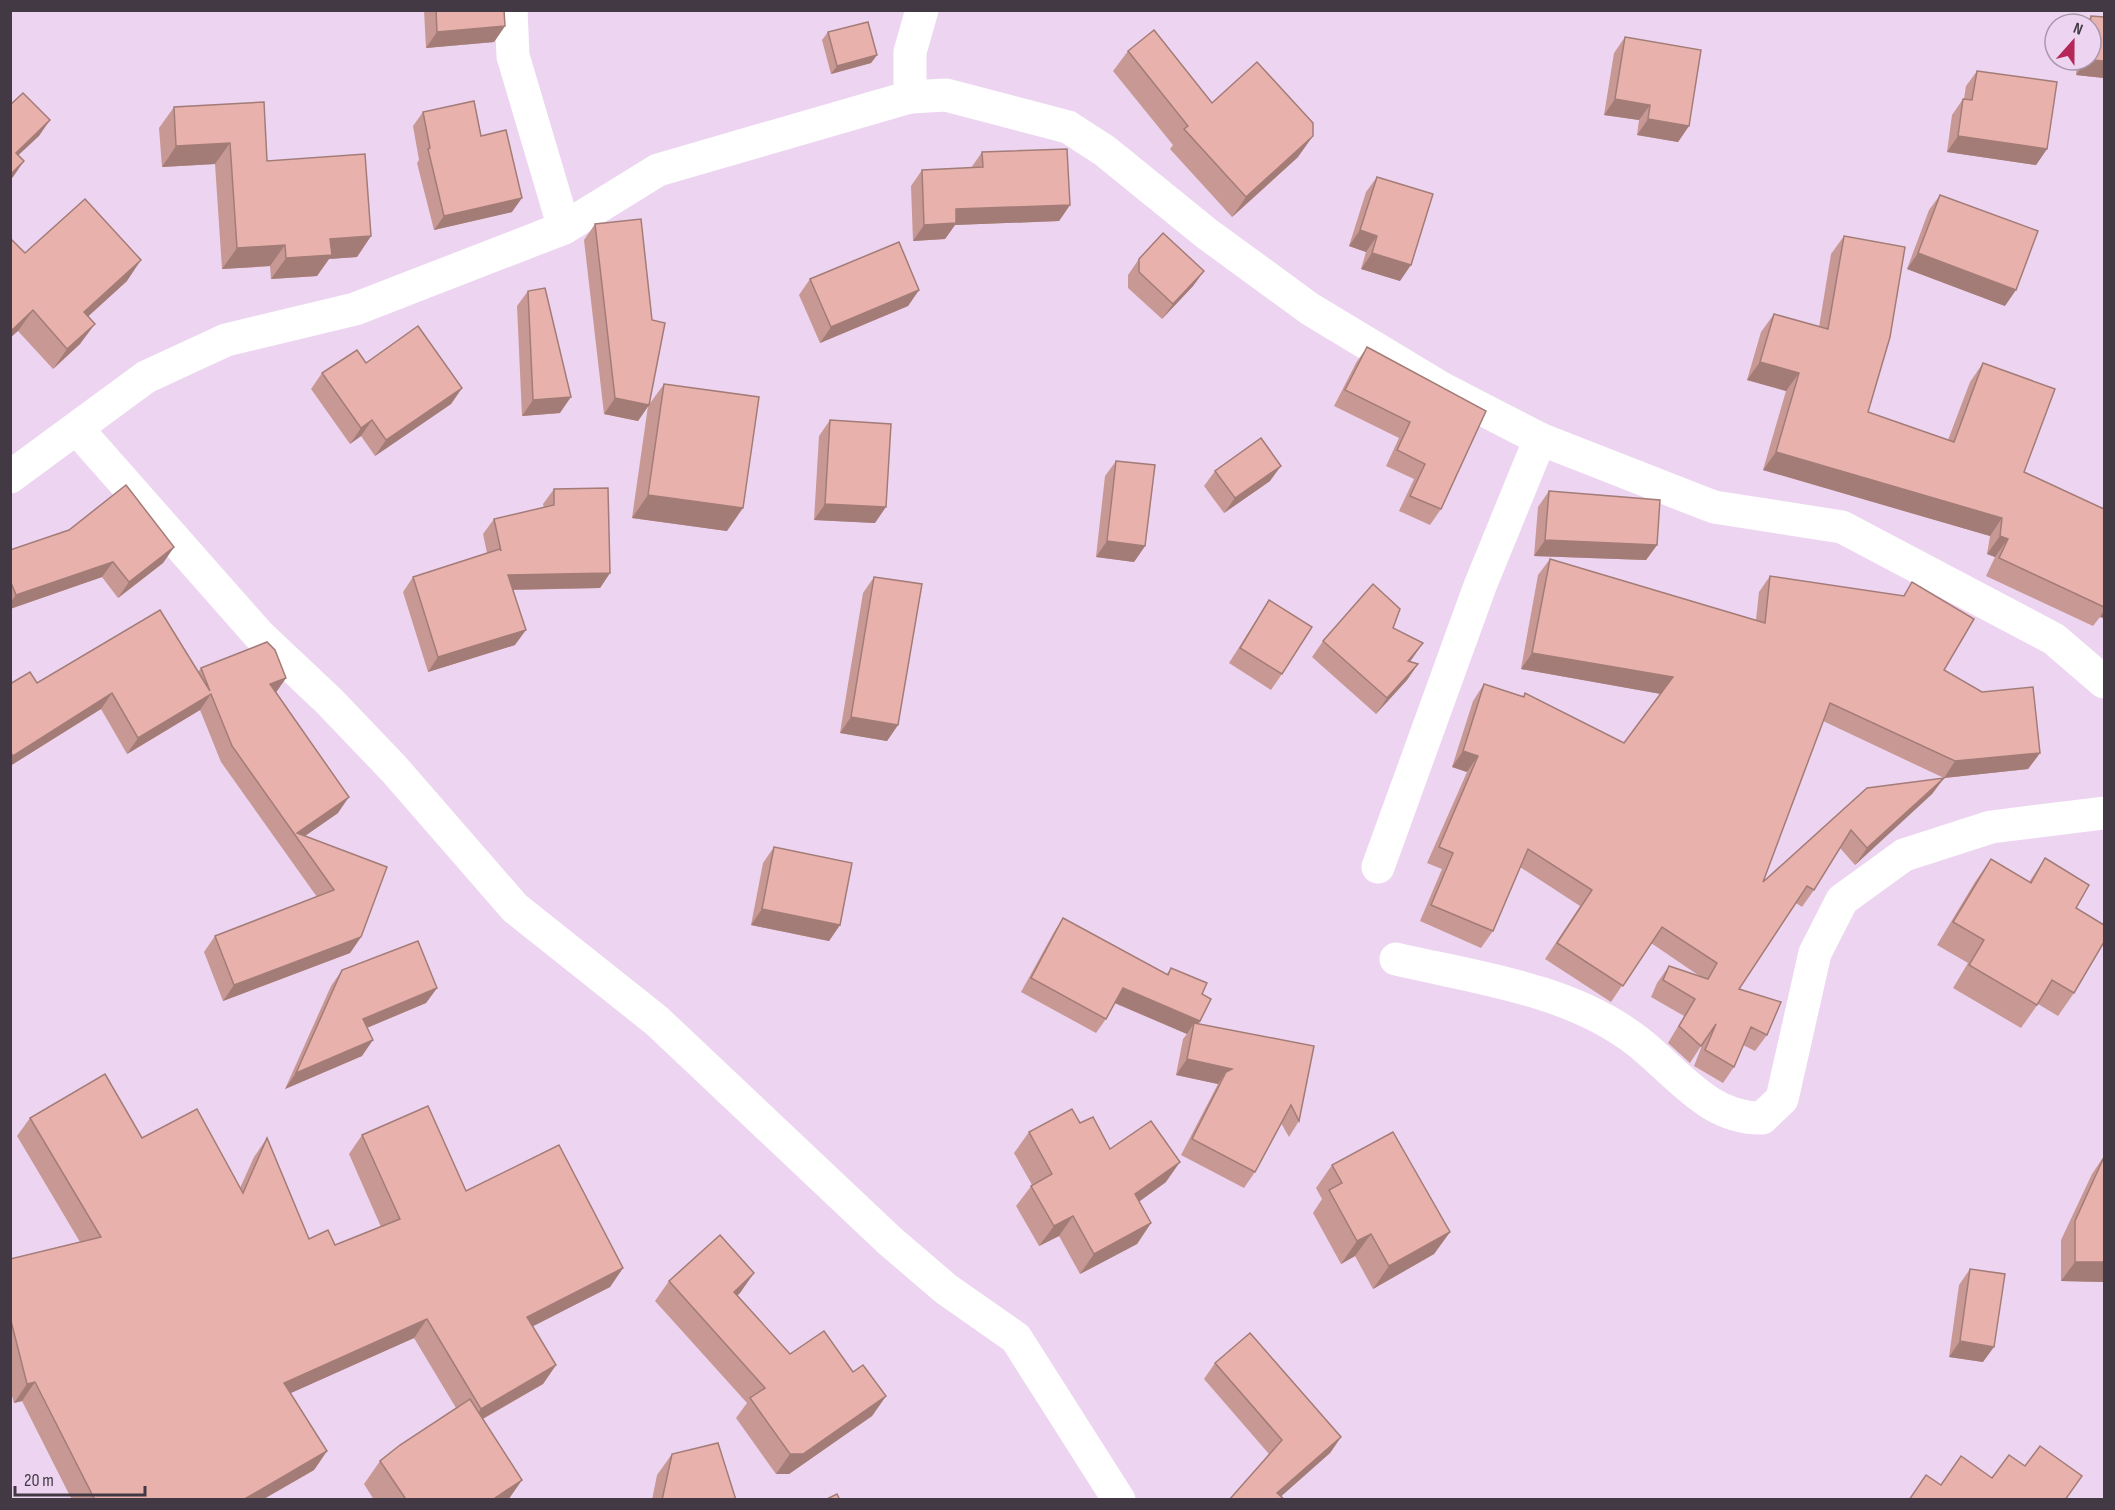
<svg xmlns="http://www.w3.org/2000/svg" width="2115" height="1510" viewBox="0 0 2115 1510" font-family="'Sofia Sans Condensed',sans-serif">
  <style>
    .lines { fill: none; stroke-linecap: round; stroke-linejoin: round }
    .minor { stroke: #fff; stroke-width: 33 }
    .wall { fill: #c89894 }
    .shaded-wall { fill: #a37c78 }
    .building { fill: #e9b1ac; stroke: #a37c78; stroke-width: 1.5 }
  </style>
  <rect width="100%" height="100%" fill="#edd5f1"/>
  <g class="lines">
    <g class="minor">
      <polyline points="511,10 513,56 564,228"/>
      <polyline points="910,97 910,52 922,10"/>
      <polyline points="78,430 259,635 329,701 394,769 515,908 657,1021 890,1241 946,1289 1016,1338 1119,1500"/>
      <polyline points="10,477 146,377 226,340 355,309 564,228 658,170 910,97 946,95 1068,127 1105,151 1206,233 1310,309 1441,388 1540,439 1714,507 1842,527 2054,639 2104,682"/>
      <polyline points="1378,867 1480,586 1540,439"/>
      <path d="M1396,959C1477,978 1570,989 1637,1041C1677,1072 1708,1119 1762,1118L1782,1099L1815,953L1842,900L1904,855L1991,827L2104,813"/>
    </g>
  </g>
  <g class="wall">
    <polygon points="424,10 504,10 505,26 494,42 426,48"/>
    <polygon points="2091,16 2104,17 2104,78 2076,75 2077,60 2091,60 2091,24 2085,24"/>
    <polygon points="828,32 877,55 871,63 831,74 822,40"/>
    <polygon points="1625,37 1689,126 1678,142 1637,135 1639,120 1604,115 1614,53"/>
    <polygon points="1128,51 1212,103 1298,157 1232,217 1170,149 1173,145 1113,71"/>
    <polygon points="1977,71 2047,149 2036,165 1947,152 1952,115 1963,99 1964,99 1966,86"/>
    <polygon points="174,107 267,161 371,236 357,257 329,259 317,276 271,279 270,266 222,269 215,164 162,167 159,128"/>
    <polygon points="423,112 481,136 512,212 434,230 417,163 419,160 413,126"/>
    <polygon points="982,152 1070,205 1059,221 955,225 945,239 913,241 911,186 922,170 971,168"/>
    <polygon points="1377,177 1400,281 1361,269 1366,252 1349,246 1366,192"/>
    <polygon points="1940,195 2005,306 1907,269 1929,210"/>
    <polygon points="595,224 649,405 638,421 604,414 584,240"/>
    <polygon points="1844,236 1868,412 1948,440 1970,382 1983,363 2024,472 2104,509 2104,618 2100,617 2093,626 1986,576 1995,557 1987,554 1990,536 1763,470 1786,391 1747,380 1761,332 1774,314 1819,327 1831,254"/>
    <polygon points="25,253 127,281 88,316 80,344 53,369 18,331"/>
    <polygon points="1139,259 1204,271 1193,286 1162,319 1128,288 1128,275"/>
    <polygon points="810,279 919,290 908,306 820,343 799,295"/>
    <polygon points="528,291 560,413 522,416 517,306"/>
    <polygon points="1367,347 1486,411 1441,509 1430,525 1399,511 1414,479 1386,466 1399,438 1334,406 1356,363"/>
    <polygon points="366,363 462,388 451,404 375,456 361,436 350,444 311,389 322,373"/>
    <polygon points="664,384 727,531 632,518 648,406"/>
    <polygon points="830,420 875,523 814,520 819,436"/>
    <polygon points="1116,461 1145,546 1134,562 1096,557 1105,476"/>
    <polygon points="1215,471 1270,481 1224,513 1204,486"/>
    <polygon points="554,489 610,573 600,588 513,590 515,645 428,672 403,592 413,577 487,553 483,534 494,519 544,508 543,504"/>
    <polygon points="1549,491 1657,545 1646,560 1534,556 1538,507"/>
    <polygon points="174,547 163,563 118,598 102,577 10,609 10,550"/>
    <polygon points="1550,559 1756,620 1759,592 1770,576 1903,596 1912,582 1944,670 2040,753 2028,769 1944,778 1823,721 1763,882 1867,788 1944,778 1932,794 1855,865 1840,848 1814,890 1802,907 1796,903 1739,989 1767,1035 1755,1051 1743,1045 1734,1067 1723,1083 1694,1066 1703,1043 1690,1063 1668,1043 1684,1016 1651,997 1657,983 1669,966 1701,977 1651,943 1611,1002 1545,959 1580,906 1520,867 1493,931 1481,948 1420,921 1442,869 1427,863 1467,772 1452,767 1473,701 1484,684 1523,697 1525,693 1624,743 1661,694 1521,669 1538,575"/>
    <polygon points="874,577 898,725 887,741 840,733 863,593"/>
    <polygon points="1269,600 1282,674 1271,690 1229,663"/>
    <polygon points="1393,628 1410,662 1418,664 1407,680 1376,714 1312,657 1323,641"/>
    <polygon points="201,668 286,678 275,693 338,813 305,836 361,937 350,953 223,1001 204,952 215,936 317,897 221,762 200,710 127,754 101,709 10,766 10,684 198,672"/>
    <polygon points="774,847 840,925 829,941 751,925 763,863"/>
    <polygon points="2045,858 2076,908 2074,993 2058,1016 2038,1004 2021,1028 1953,988 1968,963 1937,945 1975,882 1991,859 2029,882"/>
    <polygon points="1063,918 1166,975 1171,968 1202,994 1200,1021 1199,1024 1314,1046 1299,1121 1289,1137 1281,1123 1255,1172 1244,1188 1181,1155 1218,1084 1176,1075 1183,1039 1187,1034 1114,1003 1106,1019 1096,1033 1021,992 1054,932"/>
    <polygon points="342,970 437,988 426,1003 367,1028 362,1056 285,1089 331,986"/>
    <polygon points="30,1118 142,1138 240,1188 254,1157 267,1138 309,1239 335,1245 381,1227 349,1154 362,1135 466,1191 623,1268 610,1287 532,1326 556,1365 543,1384 483,1419 522,1480 508,1500 374,1500 364,1484 380,1461 456,1408 414,1338 290,1393 327,1451 314,1470 262,1500 72,1500 22,1401 14,1403 10,1389 10,1259 80,1242 17,1136"/>
    <polygon points="1080,1123 1110,1149 1166,1182 1139,1201 1151,1223 1137,1244 1080,1274 1059,1236 1039,1246 1016,1206 1032,1185 1014,1153 1029,1132"/>
    <polygon points="2104,1156 2104,1282 2061,1281 2061,1240 2092,1174"/>
    <polygon points="1332,1165 1450,1232 1434,1254 1373,1289 1355,1256 1341,1264 1313,1213 1322,1199 1316,1188"/>
    <polygon points="1970,1269 1983,1362 1949,1357 1959,1285"/>
    <polygon points="754,1273 737,1296 790,1354 853,1372 886,1396 872,1416 789,1474 776,1474 736,1418 747,1403 655,1301 669,1281"/>
    <polygon points="1215,1363 1341,1437 1330,1453 1281,1496 1229,1500 1269,1454 1204,1379"/>
    <polygon points="672,1454 736,1500 652,1500 657,1475"/>
  </g>
  <g class="shaded-wall">
    <polygon points="505,26 494,42 426,48 437,32"/>
    <polygon points="877,55 871,63 831,74 837,66"/>
    <polygon points="2086,60 2104,61 2104,78 2076,75"/>
    <polygon points="1615,99 1650,105 1639,120 1604,115"/>
    <polygon points="1648,119 1689,126 1678,142 1637,135"/>
    <polygon points="50,120 39,136 10,163 16,153"/>
    <polygon points="1313,136 1298,157 1232,217 1246,197"/>
    <polygon points="1958,136 2047,149 2036,165 1947,152"/>
    <polygon points="230,143 215,164 162,167 176,146"/>
    <polygon points="24,161 13,177 10,180 10,175"/>
    <polygon points="522,198 512,212 434,230 444,216"/>
    <polygon points="1070,205 1059,221 955,225 945,239 913,241 924,225 956,209"/>
    <polygon points="1360,230 1377,236 1366,252 1349,246"/>
    <polygon points="371,236 357,257 329,259 317,276 271,279 286,258 330,239"/>
    <polygon points="285,245 270,266 222,269 237,248"/>
    <polygon points="1372,253 1411,265 1400,281 1361,269"/>
    <polygon points="1918,253 2016,290 2005,306 1907,269"/>
    <polygon points="141,260 127,281 70,333 84,312"/>
    <polygon points="1204,271 1193,286 1162,319 1173,304"/>
    <polygon points="919,290 908,306 820,343 831,327"/>
    <polygon points="33,310 18,331 10,338 10,332"/>
    <polygon points="95,324 80,344 53,369 67,349"/>
    <polygon points="1760,362 1799,373 1786,391 1747,380"/>
    <polygon points="462,388 451,404 375,456 386,440"/>
    <polygon points="571,397 560,413 522,416 533,400"/>
    <polygon points="615,398 649,405 638,421 604,414"/>
    <polygon points="372,420 361,436 350,444 361,428"/>
    <polygon points="1776,452 2002,518 1990,536 1763,470"/>
    <polygon points="1281,466 1270,481 1224,513 1235,498"/>
    <polygon points="648,495 743,508 727,531 632,518"/>
    <polygon points="825,504 886,507 875,523 814,520"/>
    <polygon points="2000,536 2008,539 1995,557 1987,554"/>
    <polygon points="1545,540 1657,545 1646,560 1534,556"/>
    <polygon points="1107,541 1145,546 1134,562 1096,557"/>
    <polygon points="174,547 163,563 118,598 129,582"/>
    <polygon points="113,562 102,577 10,609 10,603 16,595"/>
    <polygon points="610,573 600,588 498,590 508,575"/>
    <polygon points="2104,610 2104,618 2100,617"/>
    <polygon points="526,630 515,645 428,672 438,657"/>
    <polygon points="1423,643 1412,659 1397,677 1408,661"/>
    <polygon points="1532,653 1673,677 1661,694 1521,669"/>
    <polygon points="1418,664 1407,680 1376,714 1387,698"/>
    <polygon points="286,678 275,694 270,684"/>
    <polygon points="112,693 101,709 10,766 10,759 13,756"/>
    <polygon points="211,694 200,710 127,754 138,738"/>
    <polygon points="851,717 898,725 887,741 840,733"/>
    <polygon points="1463,751 1478,756 1467,772 1452,767"/>
    <polygon points="2040,753 2028,769 1944,778 1955,761"/>
    <polygon points="1944,778 1932,794 1855,865 1867,848"/>
    <polygon points="349,797 338,813 299,840 297,833"/>
    <polygon points="762,909 840,925 829,941 751,925"/>
    <polygon points="361,937 350,953 223,1001 234,985"/>
    <polygon points="437,988 426,1003 352,1034 363,1019"/>
    <polygon points="1123,988 1200,1021 1192,1033 1194,1023 1187,1034 1113,1002"/>
    <polygon points="373,1040 362,1056 285,1089 296,1073"/>
    <polygon points="1187,1059 1232,1069 1226,1072 1218,1084 1176,1075"/>
    <polygon points="1180,1162 1166,1182 1121,1215 1135,1194"/>
    <polygon points="1073,1216 1059,1236 1039,1246 1054,1226"/>
    <polygon points="1151,1223 1137,1244 1080,1274 1094,1254"/>
    <polygon points="1450,1232 1434,1254 1373,1289 1389,1266"/>
    <polygon points="1371,1234 1355,1256 1341,1264 1357,1241"/>
    <polygon points="2075,1262 2104,1262 2104,1282 2061,1281"/>
    <polygon points="623,1268 610,1287 514,1336 527,1317"/>
    <polygon points="754,1273 740,1293 720,1312 734,1292"/>
    <polygon points="427,1319 414,1338 271,1402 284,1383"/>
    <polygon points="1960,1341 1994,1347 1983,1362 1949,1357"/>
    <polygon points="556,1365 543,1384 468,1427 481,1409"/>
    <polygon points="35,1382 22,1401 14,1403 27,1384"/>
    <polygon points="886,1396 872,1416 789,1474 776,1474 790,1454"/>
    <polygon points="1341,1437 1330,1453 1277,1500 1277,1493"/>
    <polygon points="327,1451 314,1470 262,1500 243,1500"/>
    <polygon points="522,1480 508,1500 492,1500"/>
  </g>
  <g class="building">
    <polygon points="436,10 504,10 505,26 437,32"/>
    <polygon points="2091,16 2104,17 2104,61 2091,60 2090,24"/>
    <polygon points="868,22 877,55 837,66 828,32"/>
    <polygon points="1154,30 1212,103 1257,62 1313,123 1313,136 1246,197 1184,129 1188,126 1128,51"/>
    <polygon points="1625,37 1701,50 1689,126 1648,119 1650,105 1615,99"/>
    <polygon points="1977,71 2057,82 2047,149 1958,136 1963,99 1972,100"/>
    <polygon points="23,93 50,120 16,153 24,161 10,175 10,105"/>
    <polygon points="474,101 481,136 506,130 522,198 444,216 428,149 430,148 423,112"/>
    <polygon points="264,102 267,161 365,154 371,236 330,239 332,255 286,258 285,245 237,248 230,143 176,146 174,107"/>
    <polygon points="1067,149 1070,205 956,209 956,223 924,225 922,170 983,167 982,152"/>
    <polygon points="1377,177 1433,194 1411,265 1372,253 1377,236 1360,230"/>
    <polygon points="1940,195 2038,231 2016,290 1918,253"/>
    <polygon points="85,199 141,260 84,312 95,324 67,349 33,310 10,332 10,238 25,253"/>
    <polygon points="641,219 652,320 665,323 649,405 615,398 595,224"/>
    <polygon points="1163,233 1204,271 1173,304 1139,272 1139,259"/>
    <polygon points="1844,236 1905,247 1890,337 1868,412 1954,442 1983,363 2055,389 2024,472 2104,509 2104,607 1999,558 2008,539 2000,536 2002,518 1776,452 1799,373 1760,362 1774,314 1828,329"/>
    <polygon points="899,242 919,290 831,327 810,279"/>
    <polygon points="545,288 571,397 533,400 528,291"/>
    <polygon points="418,326 462,388 386,440 372,420 361,428 322,373 357,350 366,363"/>
    <polygon points="1367,347 1486,411 1441,509 1410,496 1425,464 1397,450 1410,422 1345,390"/>
    <polygon points="664,384 759,397 743,508 648,495"/>
    <polygon points="830,420 891,424 886,507 825,504"/>
    <polygon points="1261,438 1281,466 1235,498 1215,471"/>
    <polygon points="1116,461 1155,465 1145,546 1107,541"/>
    <polygon points="126,485 174,547 129,582 113,562 16,595 10,580 10,550 69,530"/>
    <polygon points="608,488 610,573 508,575 526,630 438,657 413,577 500,549 501,551 494,519 554,505 554,489"/>
    <polygon points="1549,491 1660,500 1657,545 1545,540"/>
    <polygon points="1550,559 1765,623 1770,576 1904,596 1912,582 1974,619 1944,670 1982,692 2033,687 2040,753 1955,761 1830,703 1763,882 1867,788 1944,778 1867,848 1851,830 1814,890 1807,886 1739,989 1781,1002 1767,1035 1751,1027 1734,1067 1705,1050 1716,1024 1701,1046 1679,1026 1695,999 1663,980 1669,966 1708,979 1717,963 1662,927 1623,986 1557,943 1592,890 1528,849 1493,931 1431,905 1453,853 1439,847 1478,756 1463,751 1484,684 1524,697 1525,693 1624,743 1673,677 1532,653"/>
    <polygon points="874,577 922,584 898,725 851,717"/>
    <polygon points="1373,584 1400,609 1393,628 1423,643 1408,661 1418,664 1387,698 1323,641"/>
    <polygon points="1269,600 1312,627 1282,674 1240,648"/>
    <polygon points="160,610 210,691 201,668 267,642 275,650 286,678 270,684 349,797 297,833 387,867 361,937 234,985 215,936 334,890 232,746 211,694 138,738 112,693 13,756 10,752 10,684 30,672 37,683"/>
    <polygon points="774,847 852,863 840,925 762,909"/>
    <polygon points="2045,858 2089,885 2076,908 2104,925 2104,942 2074,993 2052,980 2037,1005 1969,965 1984,940 1953,922 1991,859 2031,883"/>
    <polygon points="1063,918 1168,975 1171,968 1207,983 1202,994 1211,999 1200,1021 1123,988 1106,1019 1031,978"/>
    <polygon points="418,941 437,988 363,1019 373,1040 296,1073 342,970"/>
    <polygon points="1194,1023 1314,1046 1299,1121 1291,1105 1255,1172 1192,1139 1226,1072 1232,1069 1187,1059"/>
    <polygon points="105,1074 142,1138 197,1109 243,1193 267,1138 309,1239 328,1230 335,1245 400,1219 362,1135 428,1106 466,1191 559,1145 623,1268 527,1317 556,1365 481,1409 427,1319 284,1383 327,1451 243,1500 95,1500 35,1382 27,1384 10,1317 10,1259 101,1237 30,1118"/>
    <polygon points="1072,1109 1080,1123 1093,1117 1110,1149 1151,1121 1180,1162 1135,1194 1151,1223 1094,1254 1073,1216 1054,1226 1031,1186 1052,1174 1029,1132"/>
    <polygon points="1393,1132 1450,1232 1389,1266 1371,1234 1357,1241 1329,1190 1342,1183 1332,1165"/>
    <polygon points="2104,1157 2104,1262 2075,1262 2075,1221"/>
    <polygon points="720,1235 754,1273 734,1292 790,1354 824,1331 853,1372 863,1365 886,1396 803,1454 790,1454 750,1398 765,1388 669,1281"/>
    <polygon points="1970,1269 2005,1274 1994,1347 1960,1341"/>
    <polygon points="1250,1333 1341,1437 1277,1493 1285,1500 1229,1500 1282,1440 1215,1363"/>
    <polygon points="470,1399 522,1480 492,1500 403,1500 405,1498 380,1461 400,1445"/>
    <polygon points="718,1443 736,1500 662,1500 672,1454"/>
    <polygon points="2040,1446 2082,1476 2065,1500 1909,1500 1926,1475 1941,1485 1961,1456 1992,1478 2009,1455 2025,1466"/>
    <polygon points="837,1494 840,1500 825,1500"/>
  </g>
  <rect width="2115" height="1510" fill="none" stroke="#423944" stroke-width="24"/>
  <g transform="translate(2073 42) rotate(21)"><circle r="28" fill="#edd5f1" stroke="#a997ac" stroke-width="1.5"/>
  <path d="M0-4.5L10 22L0 15L-10 22Z" fill="#b62759"/>
  <text y="-9" font-size="16" font-weight="bold" text-anchor="middle" fill="#423944">N</text>
  </g>
  <path d="M15 1486v9h130v-9" fill="none" stroke="#423944" stroke-width="3"/>
  <text x="24" y="1486" font-size="18" fill="#423944" stroke="#edd5f1" stroke-width="4.5" paint-order="stroke">20 m</text>
</svg>
